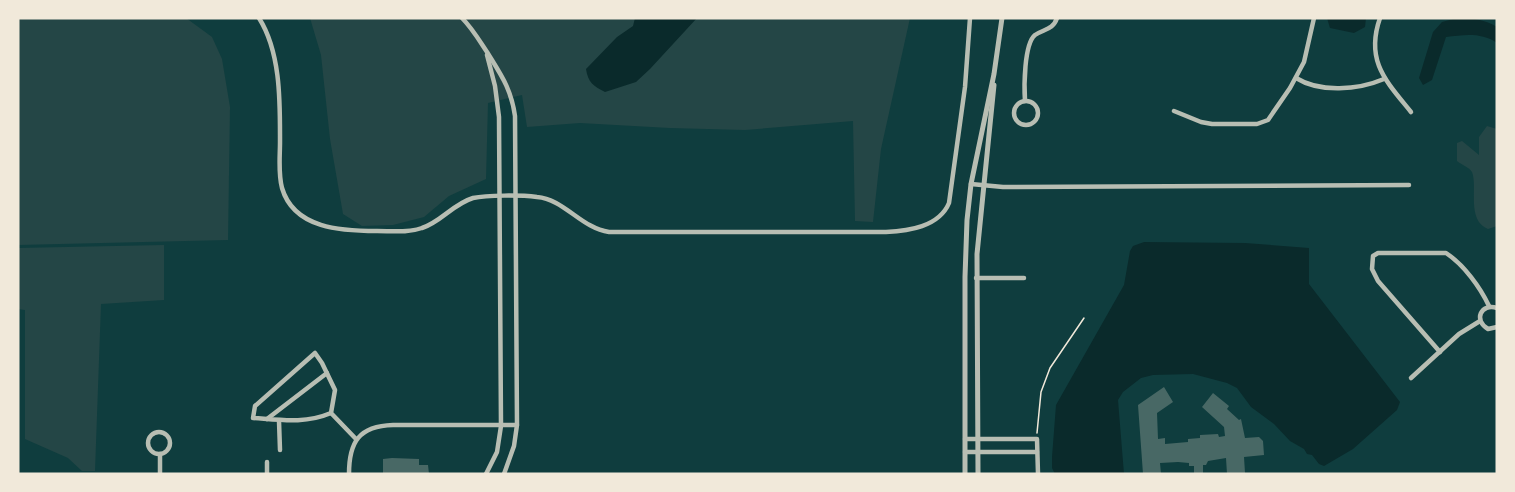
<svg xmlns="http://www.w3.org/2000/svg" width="1515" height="492" viewBox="0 0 1515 492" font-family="Cabin,sans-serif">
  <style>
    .green { fill: #244646 }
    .water { fill: #0a2a2b }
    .building { fill: #486865 }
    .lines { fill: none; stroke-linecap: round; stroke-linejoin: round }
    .path { stroke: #f1e9da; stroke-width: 1.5 }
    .minor { stroke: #b8beb3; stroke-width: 4.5 }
    .tertiary { stroke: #b8beb3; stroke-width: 5 }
  </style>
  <rect width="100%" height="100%" fill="#0f3d3e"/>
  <g class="green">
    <polygon points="18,18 186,18 212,37 222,59 230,107 228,240 18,245"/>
    <polygon points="310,18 910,18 881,149 873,222 855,221 853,121 745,130 670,128 580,123 527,127 522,95 488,103 486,179 449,196 424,217 393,225 362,226 343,214 330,139 321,55"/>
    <path d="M1487,126L1497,129V226L1488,229C1466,220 1478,187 1472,172C1469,167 1462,165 1457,161V143L1462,141L1479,155V137Z"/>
    <polygon points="164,245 164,300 101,304 95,471 82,471 68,458 25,439 25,310 18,309 18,248"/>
  </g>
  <g class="water">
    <path d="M635,18H697L650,69L636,82L605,92C593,86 588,82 586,69L617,37L633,26Z"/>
    <polygon points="1327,18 1366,18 1365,27 1354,33 1330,28"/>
    <path d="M1457,18C1472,18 1484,19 1497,27V43C1481,32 1464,35 1446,37L1432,80L1423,85L1419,78L1433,32L1442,22Z"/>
    <polygon points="1144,242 1245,243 1309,248 1309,284 1400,402 1397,410 1353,449 1324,466 1319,464 1312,455 1307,454 1304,449 1290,441 1274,424 1251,407 1237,388 1227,383 1193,374 1153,375 1141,378 1123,392 1118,400 1124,474 1055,474 1052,468 1052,457 1056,405 1124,285 1130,251 1133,246"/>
  </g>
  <g class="building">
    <polygon points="1164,387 1173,402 1157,413 1158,439 1165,438 1165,444 1188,442 1188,439 1200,438 1200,435 1218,434 1219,437 1225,436 1224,427 1202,407 1213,393 1229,406 1227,409 1239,420 1241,419 1245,438 1259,437 1263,441 1264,455 1244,457 1245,473 1227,474 1226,458 1208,461 1206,465 1203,465 1203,474 1194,474 1194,466 1189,466 1189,463 1178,462 1160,463 1161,474 1143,474 1138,405"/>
    <polygon points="392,458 419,459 419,465 428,465 429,474 383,474 383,459"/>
  </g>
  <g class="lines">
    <polyline class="path" points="1037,433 1041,392 1050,368 1084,318"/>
    <g class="minor">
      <path d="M259,18C281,53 280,102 280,142C280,157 278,173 282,188C294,229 342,231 377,231C392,231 408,233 422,228C441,222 453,204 473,198C487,195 521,195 537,197C564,199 581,228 609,232H886C908,231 939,227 949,203L965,87L970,18"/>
      <path d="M462,18C472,28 479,40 487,52C501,75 511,88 515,116L517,425L514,446L504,474"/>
      <path d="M1380,18C1365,61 1386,81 1411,112"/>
      <path d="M1296,78C1320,93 1358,90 1384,79"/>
      <path d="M1025,101C1024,87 1024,44 1035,35C1044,29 1053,30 1057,18"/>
      <circle cx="1026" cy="113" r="12"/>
      <polyline points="1174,111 1201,122 1212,124 1257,124 1268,120 1290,88 1304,62 1314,18"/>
      <polyline points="971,184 1003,187 1409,185"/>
      <polyline points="976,278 1024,278"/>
      <path d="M1497,308C1481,303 1473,320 1488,329L1497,327"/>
      <path d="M1440,352L1378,281L1372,269L1373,256L1378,253H1446C1464,265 1480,287 1489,306"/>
      <polyline points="1411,378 1459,334 1480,321"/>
      <path d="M331,413C305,424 281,420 253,418L255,406L315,353L322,363L335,390L331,413L356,439"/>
      <polyline points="267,419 327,373"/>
      <polyline points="279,421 280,450"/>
      <circle cx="159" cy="443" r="11"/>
      <polyline points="965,439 1037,439 1038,474"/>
      <polyline points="965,452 1037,452"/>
      <polyline points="160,454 160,474"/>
      <polyline points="267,462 267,474"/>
      <path d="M349,474C349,442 359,426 393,425H517"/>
      <polyline points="486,474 497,452 501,426 499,117 495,86 487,55"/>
    </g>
    <g class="tertiary">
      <polyline points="965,474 965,277 967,220 971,184 994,74 1002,18"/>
      <polyline points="978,474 977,254 994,85"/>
    </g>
  </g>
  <rect width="1515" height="492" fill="none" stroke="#f1e9da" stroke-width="39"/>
</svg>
